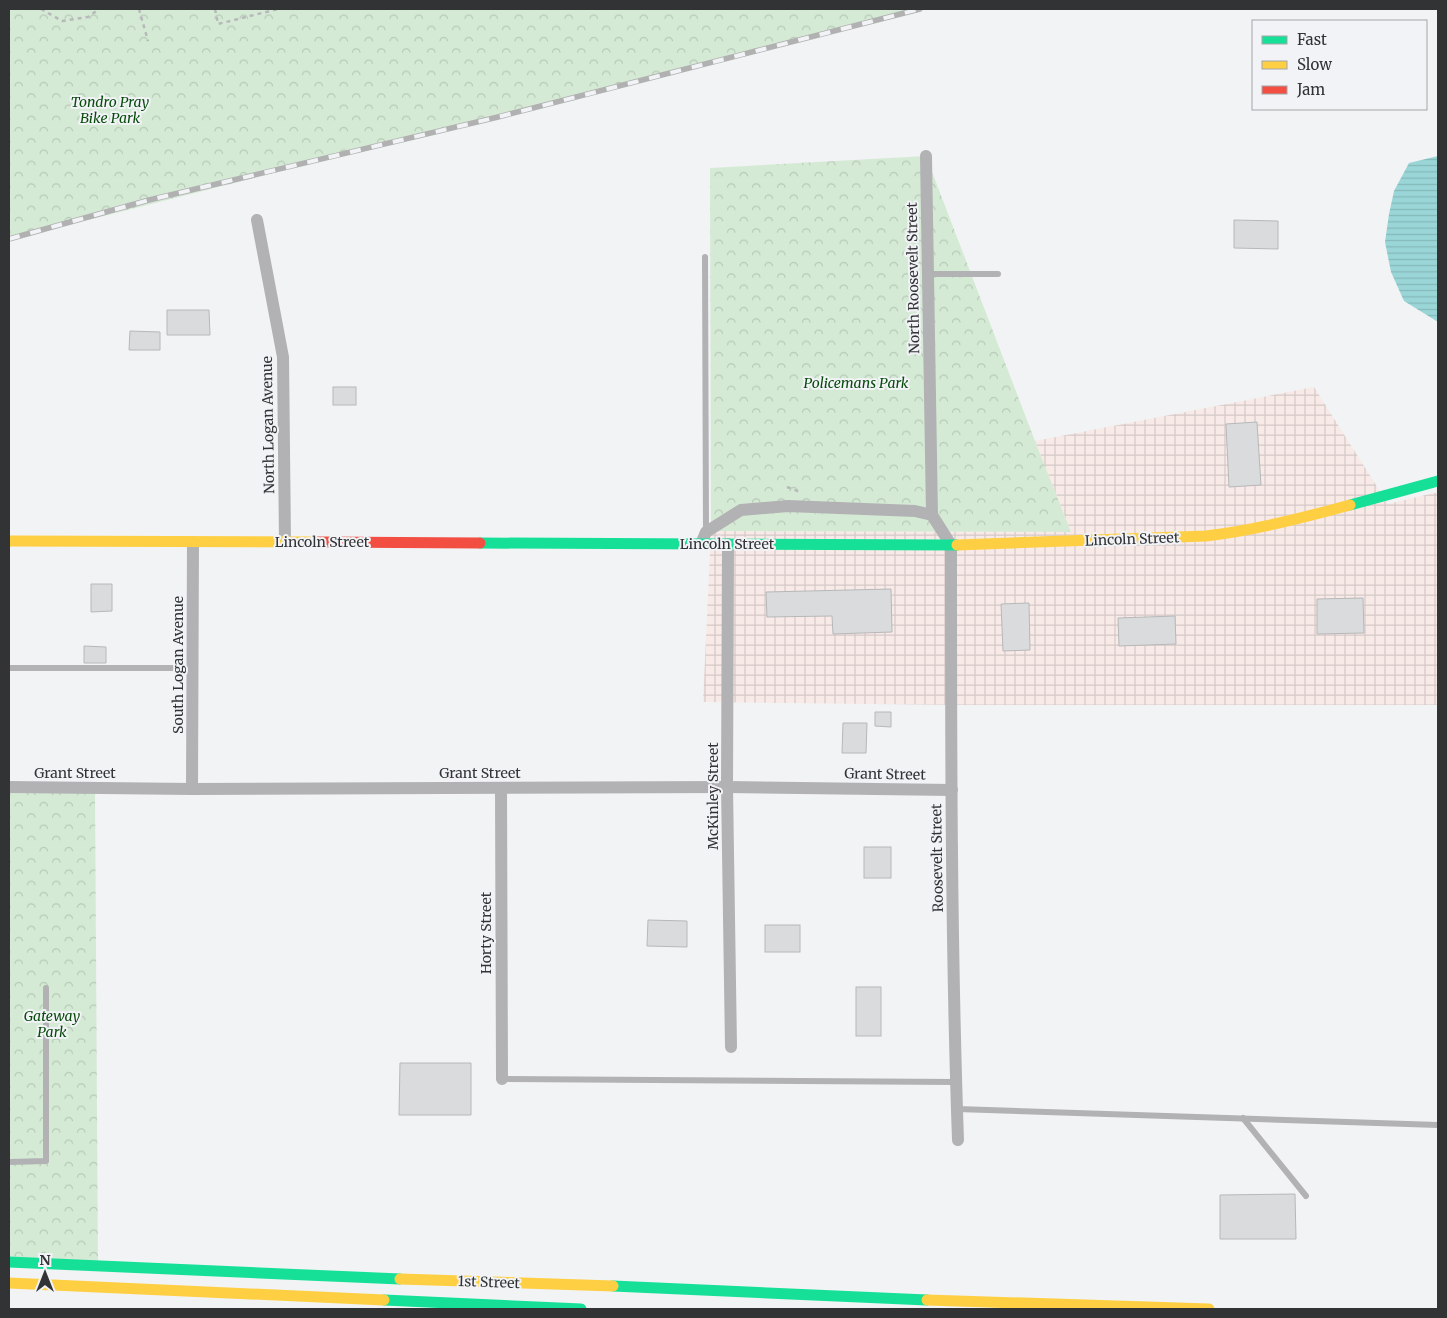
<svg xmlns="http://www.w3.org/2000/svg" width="1447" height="1318" viewBox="0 0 1447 1318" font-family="Merriweather,serif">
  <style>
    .industrial { fill: url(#industrial-grid) }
    .park { fill: url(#park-crowns) }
    .water { fill: url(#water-rules) }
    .building { fill: #dadbdc; stroke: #b7b8ba }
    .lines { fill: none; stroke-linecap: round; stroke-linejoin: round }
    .path { stroke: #b7b8ba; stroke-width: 2.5; stroke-dasharray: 4 4; stroke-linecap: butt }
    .lane { stroke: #b2b2b4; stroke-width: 6 }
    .street { stroke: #b2b2b4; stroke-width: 12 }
    .fast { stroke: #16e098; stroke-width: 11 }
    .slow { stroke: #ffcf43; stroke-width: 11 }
    .jam { stroke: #f24e42; stroke-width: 11 }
    .rail-casing { stroke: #b1b1b2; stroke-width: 5.5 }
    .rail { stroke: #f1f3f6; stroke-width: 4; stroke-dasharray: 11; stroke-linecap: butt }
    .labels { text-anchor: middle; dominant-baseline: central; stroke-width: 4; stroke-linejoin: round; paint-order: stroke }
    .park-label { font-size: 14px; font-style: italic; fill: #074b0b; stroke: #f1f3f6 }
    .street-label { font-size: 14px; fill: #323334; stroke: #f1f3f6 }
  </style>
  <defs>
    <pattern id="industrial-grid" width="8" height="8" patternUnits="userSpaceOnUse" patternTransform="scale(1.25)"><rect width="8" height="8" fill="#f8eae7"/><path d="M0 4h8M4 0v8" fill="none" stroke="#d5c9c7"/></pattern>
    <pattern id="park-crowns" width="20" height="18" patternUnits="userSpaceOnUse" patternTransform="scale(1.25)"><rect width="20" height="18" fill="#d5ead5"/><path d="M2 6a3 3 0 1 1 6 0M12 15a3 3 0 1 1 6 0" fill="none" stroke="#b7c9b7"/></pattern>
    <pattern id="water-rules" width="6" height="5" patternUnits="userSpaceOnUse" patternTransform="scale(1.25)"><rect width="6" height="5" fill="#9ad6d7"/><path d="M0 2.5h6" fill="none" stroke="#85b8b9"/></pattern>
  </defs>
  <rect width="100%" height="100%" fill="#f2f3f5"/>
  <polygon class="industrial" points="1314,387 1388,504 1438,492 1438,705 961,705 703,702 711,531 1071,532 1035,441"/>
  <g class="park">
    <polygon points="9,9 923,9 9,240"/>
    <polygon points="926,156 1035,441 1071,532 711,531 710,168"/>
    <polygon points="9,788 95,788 98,1266 9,1260"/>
  </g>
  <polygon class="water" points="1438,156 1438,322 1404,301 1391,272 1385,242 1389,214 1394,191 1409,163"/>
  <g class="building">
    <polygon points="1234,220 1278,221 1278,249 1234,248"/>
    <polygon points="167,310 209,310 210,335 167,335"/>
    <polygon points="130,331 160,332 160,350 129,350"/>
    <rect x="333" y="387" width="23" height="18"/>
    <polygon points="1257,422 1261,485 1229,487 1226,424"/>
    <polygon points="91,584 112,584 112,611 91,612"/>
    <polygon points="891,589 892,632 833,634 832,616 767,617 766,592"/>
    <polygon points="1363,598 1364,633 1317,634 1317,599"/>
    <polygon points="1029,603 1030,650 1003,651 1001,604"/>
    <polygon points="1175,616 1176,644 1119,646 1118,618"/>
    <polygon points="84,646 106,647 106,663 84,663"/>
    <polygon points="875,712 891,712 891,727 875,726"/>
    <polygon points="843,723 867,723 866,753 842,753"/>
    <rect x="864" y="847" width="27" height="31"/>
    <polygon points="648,920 687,921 687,947 647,946"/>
    <rect x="765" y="925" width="35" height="27"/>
    <rect x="856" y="987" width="25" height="49"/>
    <polygon points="400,1063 471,1063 471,1115 399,1115"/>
    <polygon points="1295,1194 1296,1239 1220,1239 1220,1195"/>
  </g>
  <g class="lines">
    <g class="path">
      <polyline points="41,9 62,21 88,17 99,9"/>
      <polyline points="139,9 148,41"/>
      <polyline points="215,9 218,24 278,9"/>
      <polyline points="787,487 800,492"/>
    </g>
    <g class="lane">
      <polyline points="705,257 706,532"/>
      <polyline points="928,274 998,274"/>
      <polyline points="9,668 193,668"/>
      <polyline points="502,1079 955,1082"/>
      <polyline points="957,1109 1438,1125"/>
      <polyline points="1243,1118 1306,1196"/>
      <polyline points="9,1162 46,1161 46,988"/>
    </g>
    <g class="street">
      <path d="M926,156L932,515L951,545C951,743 951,942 958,1140"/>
      <polyline points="257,220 283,357 285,542"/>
      <polyline points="701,544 706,532 741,510 788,506 915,511 932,515"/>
      <polyline points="728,544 727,787 731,1047"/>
      <polyline points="9,787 192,789 727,787 952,790"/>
      <polyline points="501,788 502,1079"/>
      <polyline points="192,789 193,542"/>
    </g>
    <g class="fast">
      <polyline points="1350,505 1438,481"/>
      <polyline points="480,543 957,545"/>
      <polyline points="9,1262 400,1279"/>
      <polyline points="613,1286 927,1300"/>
      <polyline points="384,1300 581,1309"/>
    </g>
    <g class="slow">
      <polyline points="9,541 318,542"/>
      <path d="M957,545L1206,536C1255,530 1302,518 1350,505"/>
      <polyline points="400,1279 613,1286"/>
      <polyline points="9,1283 384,1300"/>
      <polyline points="927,1300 1209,1309"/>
    </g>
    <polyline class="jam" points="318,542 480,543"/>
    <defs>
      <polyline id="rail" points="9,239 149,200 498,117 920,9"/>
    </defs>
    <use href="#rail" class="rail-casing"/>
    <use href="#rail" class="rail"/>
  </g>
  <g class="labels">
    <g class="park-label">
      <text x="110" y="102">Tondro Pray<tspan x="110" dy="16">Bike Park</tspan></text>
      <text x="856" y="383">Policemans Park</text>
      <text x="52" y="1016">Gateway<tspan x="52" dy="16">Park</tspan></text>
    </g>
    <g class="street-label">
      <text transform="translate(913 278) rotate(-91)">North Roosevelt Street</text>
      <text transform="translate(268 425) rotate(-91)">North Logan Avenue</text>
      <text transform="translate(1132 539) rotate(-2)">Lincoln Street</text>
      <text x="322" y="542">Lincoln Street</text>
      <text x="727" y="544">Lincoln Street</text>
      <text transform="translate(178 665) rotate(-90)">South Logan Avenue</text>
      <text x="75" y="773">Grant Street</text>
      <text x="480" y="773">Grant Street</text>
      <text transform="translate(885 774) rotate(1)">Grant Street</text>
      <text transform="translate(713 796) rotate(-90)">McKinley Street</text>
      <text transform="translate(937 858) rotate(-91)">Roosevelt Street</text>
      <text transform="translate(486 933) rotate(-90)">Horty Street</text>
      <text transform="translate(489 1282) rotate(2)">1st Street</text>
    </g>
  </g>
  <rect width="1447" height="1318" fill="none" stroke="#323334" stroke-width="20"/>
  <rect x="1252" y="20" width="175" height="90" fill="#f1f3f6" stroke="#a5a6a8"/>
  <rect x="1262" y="36" width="25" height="8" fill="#16e098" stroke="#a5a6a8"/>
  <text x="1297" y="45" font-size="15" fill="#323334">Fast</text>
  <rect x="1262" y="61" width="25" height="8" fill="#ffcf43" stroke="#a5a6a8"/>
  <text x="1297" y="70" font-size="15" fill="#323334">Slow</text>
  <rect x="1262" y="86" width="25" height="8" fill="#f24e42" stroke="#a5a6a8"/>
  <text x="1297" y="95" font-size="15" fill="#323334">Jam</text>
  <g transform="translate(45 1273)" stroke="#f1f3f6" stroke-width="4" paint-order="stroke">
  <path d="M0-4L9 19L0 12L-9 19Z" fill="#323334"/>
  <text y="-8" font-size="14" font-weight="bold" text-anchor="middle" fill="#323334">N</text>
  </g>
</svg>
